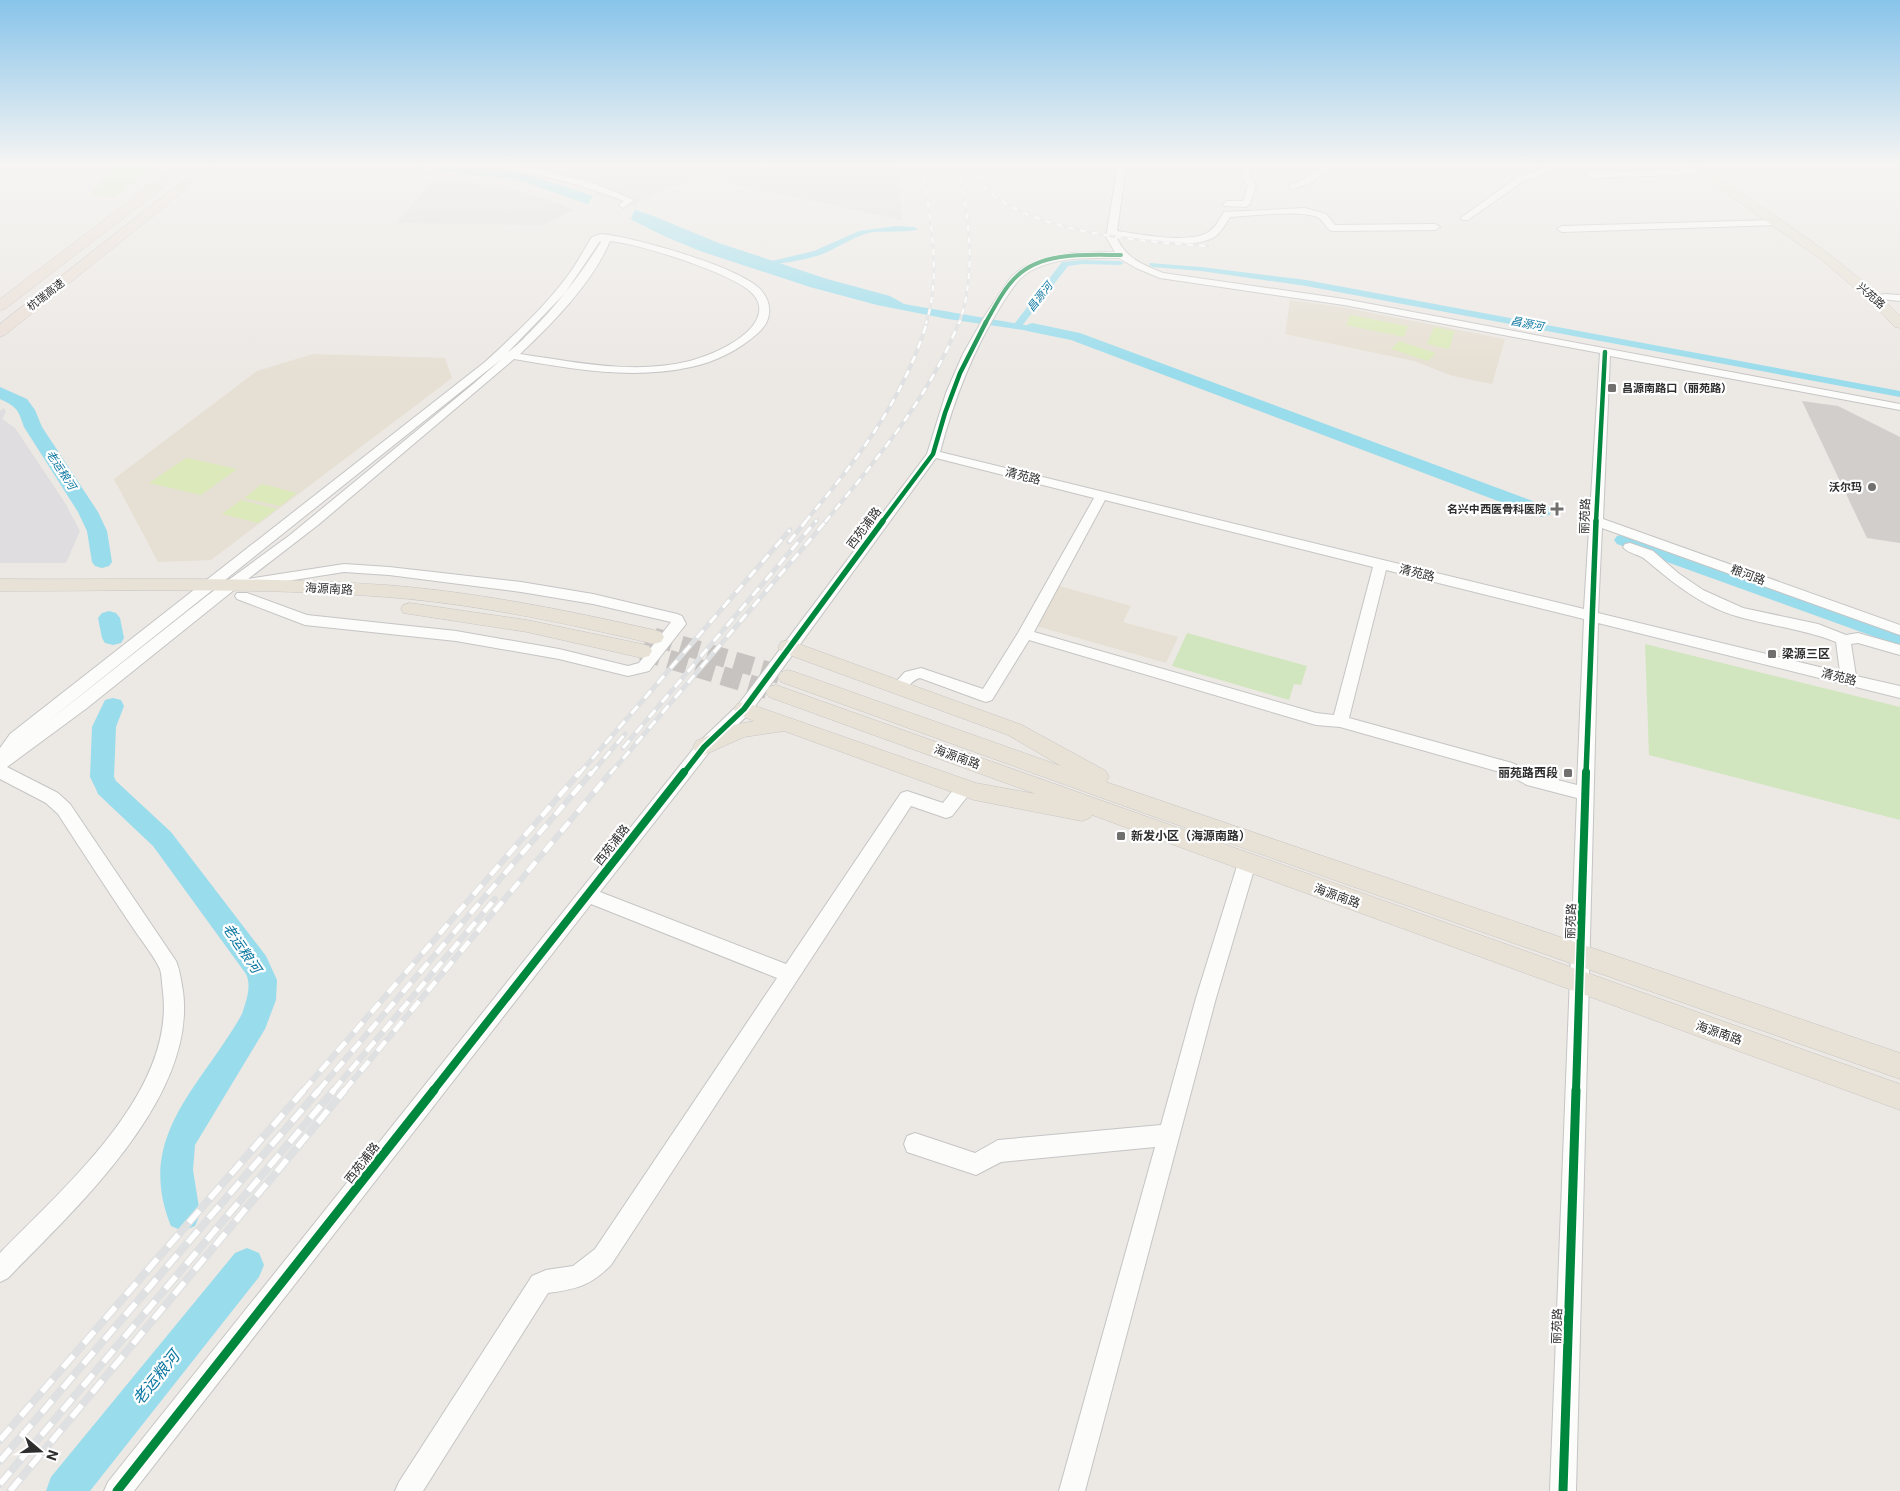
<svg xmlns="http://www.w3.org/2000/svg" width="1900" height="1491" viewBox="0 0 1900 1491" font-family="Roboto,'Noto Sans SC',sans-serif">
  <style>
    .industrial { fill: #dfdddf }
    .education { fill: #e6dfd3 }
    .green { fill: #d1e6be }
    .pitch { fill: #dceabb }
    .water { fill: #99dcec }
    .pier { fill: #ece8e4 }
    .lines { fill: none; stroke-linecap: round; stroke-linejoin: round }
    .canal { fill: #99dcec; fill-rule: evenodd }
    .river { fill: #99dcec; fill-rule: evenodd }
    .building { fill: #d1cecb }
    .major-tunnel { stroke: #c6c3c0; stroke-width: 19; stroke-dasharray: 19 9; stroke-linecap: butt }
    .minor-casing { stroke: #c5c5c5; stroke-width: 2 }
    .major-casing { stroke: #c6c5c4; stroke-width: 1 }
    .highway-casing { stroke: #c6c5c4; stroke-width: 1 }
    .minor { fill: #fcfcfb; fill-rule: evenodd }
    .major { fill: #e8e2d6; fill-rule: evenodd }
    .highway { fill: #eaded6; fill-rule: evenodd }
    .rail-far4-casing { stroke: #dfe0e1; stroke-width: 3 }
    .rail-far3-casing { stroke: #dfe0e1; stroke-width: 4 }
    .rail-far2-casing { stroke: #dfe0e1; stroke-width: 5 }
    .rail-far1-casing { stroke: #dfe0e1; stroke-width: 6 }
    .rail-casing { stroke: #dfe0e1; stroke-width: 8 }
    .rail-far4 { stroke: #fff; stroke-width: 2; stroke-dasharray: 6; stroke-linecap: butt }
    .rail-far3 { stroke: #fff; stroke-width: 2.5; stroke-dasharray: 8; stroke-linecap: butt }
    .rail-far2 { stroke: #fff; stroke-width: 3; stroke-dasharray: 10; stroke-linecap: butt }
    .rail-far1 { stroke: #fff; stroke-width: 4.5; stroke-dasharray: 13; stroke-linecap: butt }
    .rail { stroke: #fff; stroke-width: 5.5; stroke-dasharray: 16; stroke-linecap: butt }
    .cycleway-far4-casing { stroke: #fff; stroke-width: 5.5 }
    .cycleway-far3-casing { stroke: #fff; stroke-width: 7 }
    .cycleway-far2-casing { stroke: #fff; stroke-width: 9 }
    .cycleway-far1-casing { stroke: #fff; stroke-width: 11 }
    .cycleway-casing { stroke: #fff; stroke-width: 12 }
    .cycleway-far4 { stroke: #00873e; stroke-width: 4 }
    .cycleway-far3 { stroke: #00873e; stroke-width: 4.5 }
    .cycleway-far2 { stroke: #00873e; stroke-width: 5.5 }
    .cycleway-far1 { stroke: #00873e; stroke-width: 8 }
    .cycleway { stroke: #00873e; stroke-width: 9 }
    .poi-dot { fill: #706f6e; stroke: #fff; stroke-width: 2 }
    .labels { text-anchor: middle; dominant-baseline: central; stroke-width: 4.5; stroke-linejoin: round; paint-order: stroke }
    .far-street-label { font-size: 11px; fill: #2e2e2e; stroke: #fff }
    .far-water-label { font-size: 11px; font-style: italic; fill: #0e78a2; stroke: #fff }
    .far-poi-label { font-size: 11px; font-weight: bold; fill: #2e2e2e; stroke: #fff; text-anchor: end }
    .street-label { font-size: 12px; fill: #2e2e2e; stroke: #fff }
    .poi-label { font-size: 12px; font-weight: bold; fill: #2e2e2e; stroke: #fff; text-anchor: start }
    .water-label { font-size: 14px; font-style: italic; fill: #0e78a2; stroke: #fff }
    .near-water-label { font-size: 16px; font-style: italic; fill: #0e78a2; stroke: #fff }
  </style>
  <rect width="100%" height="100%" fill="#ece8e4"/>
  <g class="industrial">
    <polygon points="491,166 896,166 900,193 902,220 711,180 690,182 662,190 652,197 640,201 635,206 594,194 597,188 523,169"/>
    <polygon points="433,179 506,187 557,203 574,210 543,225 397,223"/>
    <polygon points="4,408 6,412 2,419 15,428 65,503 80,531 66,563 0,563 0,411"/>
  </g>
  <g class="education">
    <polygon points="1290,300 1342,307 1505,339 1492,384 1453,376 1414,361 1285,334"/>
    <polygon points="313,354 445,358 452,378 211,560 158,562 114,479 257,371"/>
    <polygon points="1059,586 1131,606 1123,622 1178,637 1166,663 1036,626"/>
  </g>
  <g class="green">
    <polygon points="113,166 156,166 115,197 90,195"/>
    <polygon points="1187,633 1307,666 1301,685 1294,684 1289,700 1172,666"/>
    <polygon points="1645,644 1900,707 1900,820 1649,755"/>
  </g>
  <g class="pitch">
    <polygon points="1350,315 1408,326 1404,337 1346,325"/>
    <polygon points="1434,327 1455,331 1449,349 1427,344"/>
    <polygon points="1399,341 1436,353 1428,361 1391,349"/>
    <polygon points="186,458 187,458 237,469 201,495 149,483"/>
    <polygon points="262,484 297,493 280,506 244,498"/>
    <polygon points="241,500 277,509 258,523 222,514"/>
  </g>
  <polygon class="water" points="417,166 499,170 529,175 651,215 716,242 827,279 890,296 904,304 1065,332 1063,336 948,319 877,305 810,287 700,251 664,236 630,219 519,180 433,170 416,167"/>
  <polygon class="pier" points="593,196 635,209 630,221 587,206"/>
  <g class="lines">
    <g class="canal">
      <path d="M896,226L914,227L918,229C912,233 883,231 873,232C853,236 838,248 820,255C802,261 782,263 763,266L759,264L814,251L859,231Z"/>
      <polygon points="1083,260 1120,261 1124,263 1120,265 1083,264 1068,266 1021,327 1015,327 1015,323 1062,262"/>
      <polygon points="1150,263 1201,267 1306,280 1900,391 1900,397 1306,286 1201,271 1153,267 1149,265"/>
    </g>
    <g class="river">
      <polygon points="1032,323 1080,333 1549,507 1552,511 1549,515 1542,517 1535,515 1071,340 1027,331 1024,328 1027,325"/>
      <path d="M0,387L27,399L35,410L42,427L98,512L107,531L112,562L109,566L102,568L95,566L92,562L87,531L78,512L24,427C18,409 17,407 0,399Z"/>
      <polygon points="1624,534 1900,631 1900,646 1617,544 1614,540 1617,536"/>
      <polygon points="109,611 116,613 120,618 124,638 121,643 113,645 105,643 102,638 98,618 102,613"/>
      <path d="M113,698L121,700L124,706L116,727L114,777L116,781L171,832L266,956L277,980L276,1000L265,1029L195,1145L193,1170L200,1214L195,1226L183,1231L171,1226C134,1136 202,1086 242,1014C246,1002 252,986 246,974L153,846L98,794L95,787L90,777L92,727L105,700Z"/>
      <polygon points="247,1248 259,1253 264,1265 259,1277 90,1491 46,1491 51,1477 235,1253"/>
    </g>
  </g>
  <polygon class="building" points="1802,401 1838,406 1900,437 1900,543 1867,538"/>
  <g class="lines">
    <g class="major-tunnel">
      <polyline points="654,637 788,677"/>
      <polyline points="642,651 776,692"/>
    </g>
    <defs>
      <g id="minor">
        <polygon points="430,166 440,166 431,171 425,171 425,167"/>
        <path d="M486,166L530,168L591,182L634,200L623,208L619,205L624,201C579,183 538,173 490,168Z"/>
        <path d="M1118,166H1126L1117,231C1139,234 1192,245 1210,231C1216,227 1220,218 1224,212L1305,208L1326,214L1335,225L1435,224L1440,227L1435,230L1332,231C1325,228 1324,221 1319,218C1303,209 1249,216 1230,217C1226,223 1222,231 1216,236C1194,251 1141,240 1116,236C1125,258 1141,264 1163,273L1344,299L1900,404V410L1610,356L1603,519L1900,625V635L1602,528L1598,613L1840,672L1836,642C1804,629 1770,626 1736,616C1702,606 1673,583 1646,560C1640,554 1628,554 1623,547L1625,544L1630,543L1653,551L1678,573L1703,590L1743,608L1818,624L1846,635L1858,633L1900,645V655L1858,643L1851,644L1856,676L1900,686V698L1598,623L1576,1491H1550L1577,798L1527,785L1507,774L1340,727L1316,725L1029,640L992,700L986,702L980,700L920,678C908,681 907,695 894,691L891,687L905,672L921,668L983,689L1018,633L1094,498L936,458L750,713L710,751L600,892L786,964L901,793L907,791L943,803C951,794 958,779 972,783L974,788L952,816L946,818L911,806L611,1265C590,1286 577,1289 548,1293L423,1491H395L399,1482L532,1276L546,1270L573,1266L595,1249L777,978L591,904L134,1491H104L108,1482L698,743L738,705L927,454L946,393L963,354L984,317L1011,277L1022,268L1047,258L1072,253L1115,252L1106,237ZM1119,258L1136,268L1160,278L1344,305L1600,353L1584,609L940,452C954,399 973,350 1002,304C1010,292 1017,279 1029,272C1056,256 1089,258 1119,258ZM1105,500L1373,567L1334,715L1316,713L1034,632ZM1386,570L1584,619L1577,785L1538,775L1512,763L1349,718Z"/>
        <polygon points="1243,166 1251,166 1250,177 1256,186 1250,204 1246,207 1224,206 1223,204 1227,201 1243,201 1248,186 1242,177"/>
        <polygon points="1323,166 1332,166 1309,184 1292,189 1288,186 1303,180"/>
        <polygon points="1547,166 1556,166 1537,177 1526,179 1468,220 1462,220 1461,218 1520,175 1532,173"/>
        <polygon points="1702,169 1705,170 1705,174 1590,178 1586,175 1590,172"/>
        <polygon points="1775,220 1780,223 1778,225 1562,232 1557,229 1562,226"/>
        <path d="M601,234C634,237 740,267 761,290C773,304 772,321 758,333C739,350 715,362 691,367C632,380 572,369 514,359L318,525L248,579L344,564L389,567L521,582L593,594L677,614L682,616L686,624L649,671L628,676L559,659L456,641L305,625L237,599L235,596L237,593H247L307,615L456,631L559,649L628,666L639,663L671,622L593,604L521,592L389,575L344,572L250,587L245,586L244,582L87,708L7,767L58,793L70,804L176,961C180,970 181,981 183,991C197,1098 76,1208 8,1278L0,1282V1253C64,1187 175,1093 163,992C162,985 162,976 160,969C153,954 140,939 131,925C106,888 82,851 58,814L46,803L0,779V748L10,734L485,362C515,334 545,307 569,274C578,262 584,249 592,237ZM600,241L601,242C581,274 558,304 531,331C524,338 516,347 508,352L565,293ZM610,241C640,244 732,273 752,293C765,306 759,321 747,332C732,346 710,355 690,361C634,375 575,362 520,354C553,323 593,282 610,241ZM503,358L472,385L290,535L208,595L42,726Z"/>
        <polygon points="1884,294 1900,295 1900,301 1880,299 1880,295"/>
        <polygon points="1247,856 1253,858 1256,863 1216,998 1085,1491 1059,1491 1155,1147 1001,1162 976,1175 907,1152 904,1144 907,1136 915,1133 975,1153 998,1140 1161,1125 1196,998 1238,863 1241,858"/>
      </g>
      <g id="major">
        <path d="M1688,166H1699C1769,212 1841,256 1900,316V328L1895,327L1873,304L1823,261Z"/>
        <path d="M0,579C128,580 257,576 386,585C476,592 566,610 654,630L661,632L664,637L661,642L654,644C566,623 476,604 386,597C258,587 128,591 0,591Z"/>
        <polygon points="410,603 527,620 642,644 649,646 652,651 649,656 642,658 527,632 403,613 401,609 403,605"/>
        <polygon points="788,640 1022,725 1106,771 1109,777 1106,782 1900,1053 1900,1079 1138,811 781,682 778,677 781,672 788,670 795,672 1061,766 1008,735 781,652 778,647 781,642"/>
        <polygon points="776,685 1900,1084 1900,1110 1092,815 1090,818 1082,821 974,800 784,731 744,737 704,755 696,753 693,747 696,741 733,725 754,721 737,714 734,709 737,704 744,702 976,783 1036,794 769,697 766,692 769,687"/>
      </g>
      <g id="highway">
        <polygon points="202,166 215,166 5,335 0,337 0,324"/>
        <polygon points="174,169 180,173 178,176 5,309 0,310 0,299 170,170"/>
      </g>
    </defs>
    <use href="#minor" class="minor-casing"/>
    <use href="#major" class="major-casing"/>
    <use href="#highway" class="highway-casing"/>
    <use href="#minor" class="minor"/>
    <use href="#major" class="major"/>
    <use href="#highway" class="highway"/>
    <defs>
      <g id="rail-far4">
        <path d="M922,166C930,218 942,272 926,324"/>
        <path d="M958,166C969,219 977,271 959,324"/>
        <path d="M970,166C975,173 979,182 985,188C1030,233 1147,242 1208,246"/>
      </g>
      <g id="rail-far3">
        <path d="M805,522C857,460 903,401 927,322"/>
        <polyline points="815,522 817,520"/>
        <path d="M825,522C876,460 929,398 959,322"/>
      </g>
      <g id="rail-far2">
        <polyline points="789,542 806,521"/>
        <polyline points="623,748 816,521"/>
        <polyline points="579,774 790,530"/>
        <polyline points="591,774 625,734"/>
        <polyline points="610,774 826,521"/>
      </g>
      <g id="rail-far1">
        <polyline points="303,1091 580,772"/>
        <polyline points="318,1091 592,772"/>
        <polyline points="333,1091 495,899"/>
        <polyline points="344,1091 611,772"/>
      </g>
      <g id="rail">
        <polyline points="0,1440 304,1090"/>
        <polyline points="0,1461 319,1090"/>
        <polyline points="0,1484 334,1090"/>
        <polyline points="10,1491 345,1090"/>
      </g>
    </defs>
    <use href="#rail-far4" class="rail-far4-casing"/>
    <use href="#rail-far3" class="rail-far3-casing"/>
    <use href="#rail-far2" class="rail-far2-casing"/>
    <use href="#rail-far1" class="rail-far1-casing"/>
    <use href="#rail" class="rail-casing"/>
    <use href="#rail-far4" class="rail-far4"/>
    <use href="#rail-far3" class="rail-far3"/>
    <use href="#rail-far2" class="rail-far2"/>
    <use href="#rail-far1" class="rail-far1"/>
    <use href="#rail" class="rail"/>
    <defs>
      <path id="cycleway-far4" d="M985,324C994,308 1004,288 1017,276C1043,251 1089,255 1121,255"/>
      <g id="cycleway-far3">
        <polyline points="882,522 933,454 945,413 960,373 986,322"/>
        <polyline points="1596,522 1605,352"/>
      </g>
      <g id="cycleway-far2">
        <polyline points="683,774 704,747 744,709 883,521"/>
        <polyline points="1586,774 1596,521"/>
      </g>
      <g id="cycleway-far1">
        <polyline points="433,1091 684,772"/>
        <polyline points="1576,1091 1586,772"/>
      </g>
      <g id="cycleway">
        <polyline points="117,1491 434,1090"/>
        <polyline points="1563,1491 1576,1090"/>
      </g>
    </defs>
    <use href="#cycleway-far4" class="cycleway-far4-casing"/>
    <use href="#cycleway-far3" class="cycleway-far3-casing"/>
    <use href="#cycleway-far2" class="cycleway-far2-casing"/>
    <use href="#cycleway-far1" class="cycleway-far1-casing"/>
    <use href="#cycleway" class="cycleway-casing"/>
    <use href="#cycleway-far4" class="cycleway-far4"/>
    <use href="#cycleway-far3" class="cycleway-far3"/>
    <use href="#cycleway-far2" class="cycleway-far2"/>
    <use href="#cycleway-far1" class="cycleway-far1"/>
    <use href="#cycleway" class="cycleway"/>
  </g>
  <linearGradient id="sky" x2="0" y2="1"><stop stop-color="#88c4ea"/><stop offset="0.44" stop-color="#f6f5f3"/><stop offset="1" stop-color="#f6f5f3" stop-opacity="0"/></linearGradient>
  <rect width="1900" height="374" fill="url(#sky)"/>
  <g class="poi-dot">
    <rect x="1607" y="383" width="10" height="10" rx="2.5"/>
    <circle cx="1872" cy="487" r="5"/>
    <path d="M1554.5 501.5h5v5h5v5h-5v5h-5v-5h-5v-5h5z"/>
    <rect x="1767" y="649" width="10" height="10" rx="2.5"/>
    <rect x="1563" y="768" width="10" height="10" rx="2.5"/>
    <rect x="1116" y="831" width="10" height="10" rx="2.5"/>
  </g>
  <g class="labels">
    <g class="far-street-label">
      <text transform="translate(46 295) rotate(-38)">杭瑞高速</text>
      <text transform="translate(1871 296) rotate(41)">兴苑路</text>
    </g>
    <g class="far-water-label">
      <text transform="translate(1040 297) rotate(-52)">昌源河</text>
      <text transform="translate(1527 324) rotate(11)">昌源河</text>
      <text transform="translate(61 470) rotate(57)">老运粮河</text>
    </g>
    <g class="far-poi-label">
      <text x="1622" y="388" text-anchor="start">昌源南路口（丽苑路）</text>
      <text x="1862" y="487">沃尔玛</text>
      <text x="1546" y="509">名兴中西医骨科医院</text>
    </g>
    <g class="street-label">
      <text transform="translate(1023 476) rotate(14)">清苑路</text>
      <text transform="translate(1585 516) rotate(-88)">丽苑路</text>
      <text transform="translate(864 528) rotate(-53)">西苑浦路</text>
      <text transform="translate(1417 573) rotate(14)">清苑路</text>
      <text transform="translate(1748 575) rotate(20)">粮河路</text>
      <text transform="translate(329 589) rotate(3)">海源南路</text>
      <text transform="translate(1839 677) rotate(14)">清苑路</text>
      <text transform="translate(957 757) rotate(20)">海源南路</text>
      <text transform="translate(612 845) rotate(-52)">西苑浦路</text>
      <text transform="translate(1337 896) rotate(20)">海源南路</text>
      <text transform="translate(1571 921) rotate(-88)">丽苑路</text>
      <text transform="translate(1719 1033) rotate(19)">海源南路</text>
      <text transform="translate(362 1163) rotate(-52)">西苑浦路</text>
      <text transform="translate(1557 1326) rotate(-88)">丽苑路</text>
    </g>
    <g class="poi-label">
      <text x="1782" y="654">梁源三区</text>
      <text x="1558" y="773" text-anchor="end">丽苑路西段</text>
      <text x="1131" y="836">新发小区（海源南路）</text>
    </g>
    <g class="water-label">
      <text transform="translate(242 948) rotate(56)">老运粮河</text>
    </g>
    <g class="near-water-label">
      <text transform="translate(156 1378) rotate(-51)">老运粮河</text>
    </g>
  </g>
  <g transform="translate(40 1451) rotate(109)" stroke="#ffffff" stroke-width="4" paint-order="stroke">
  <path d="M0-4L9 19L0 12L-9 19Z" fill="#2e2e2e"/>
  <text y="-8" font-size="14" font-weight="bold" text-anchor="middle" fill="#2e2e2e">N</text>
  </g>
</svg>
